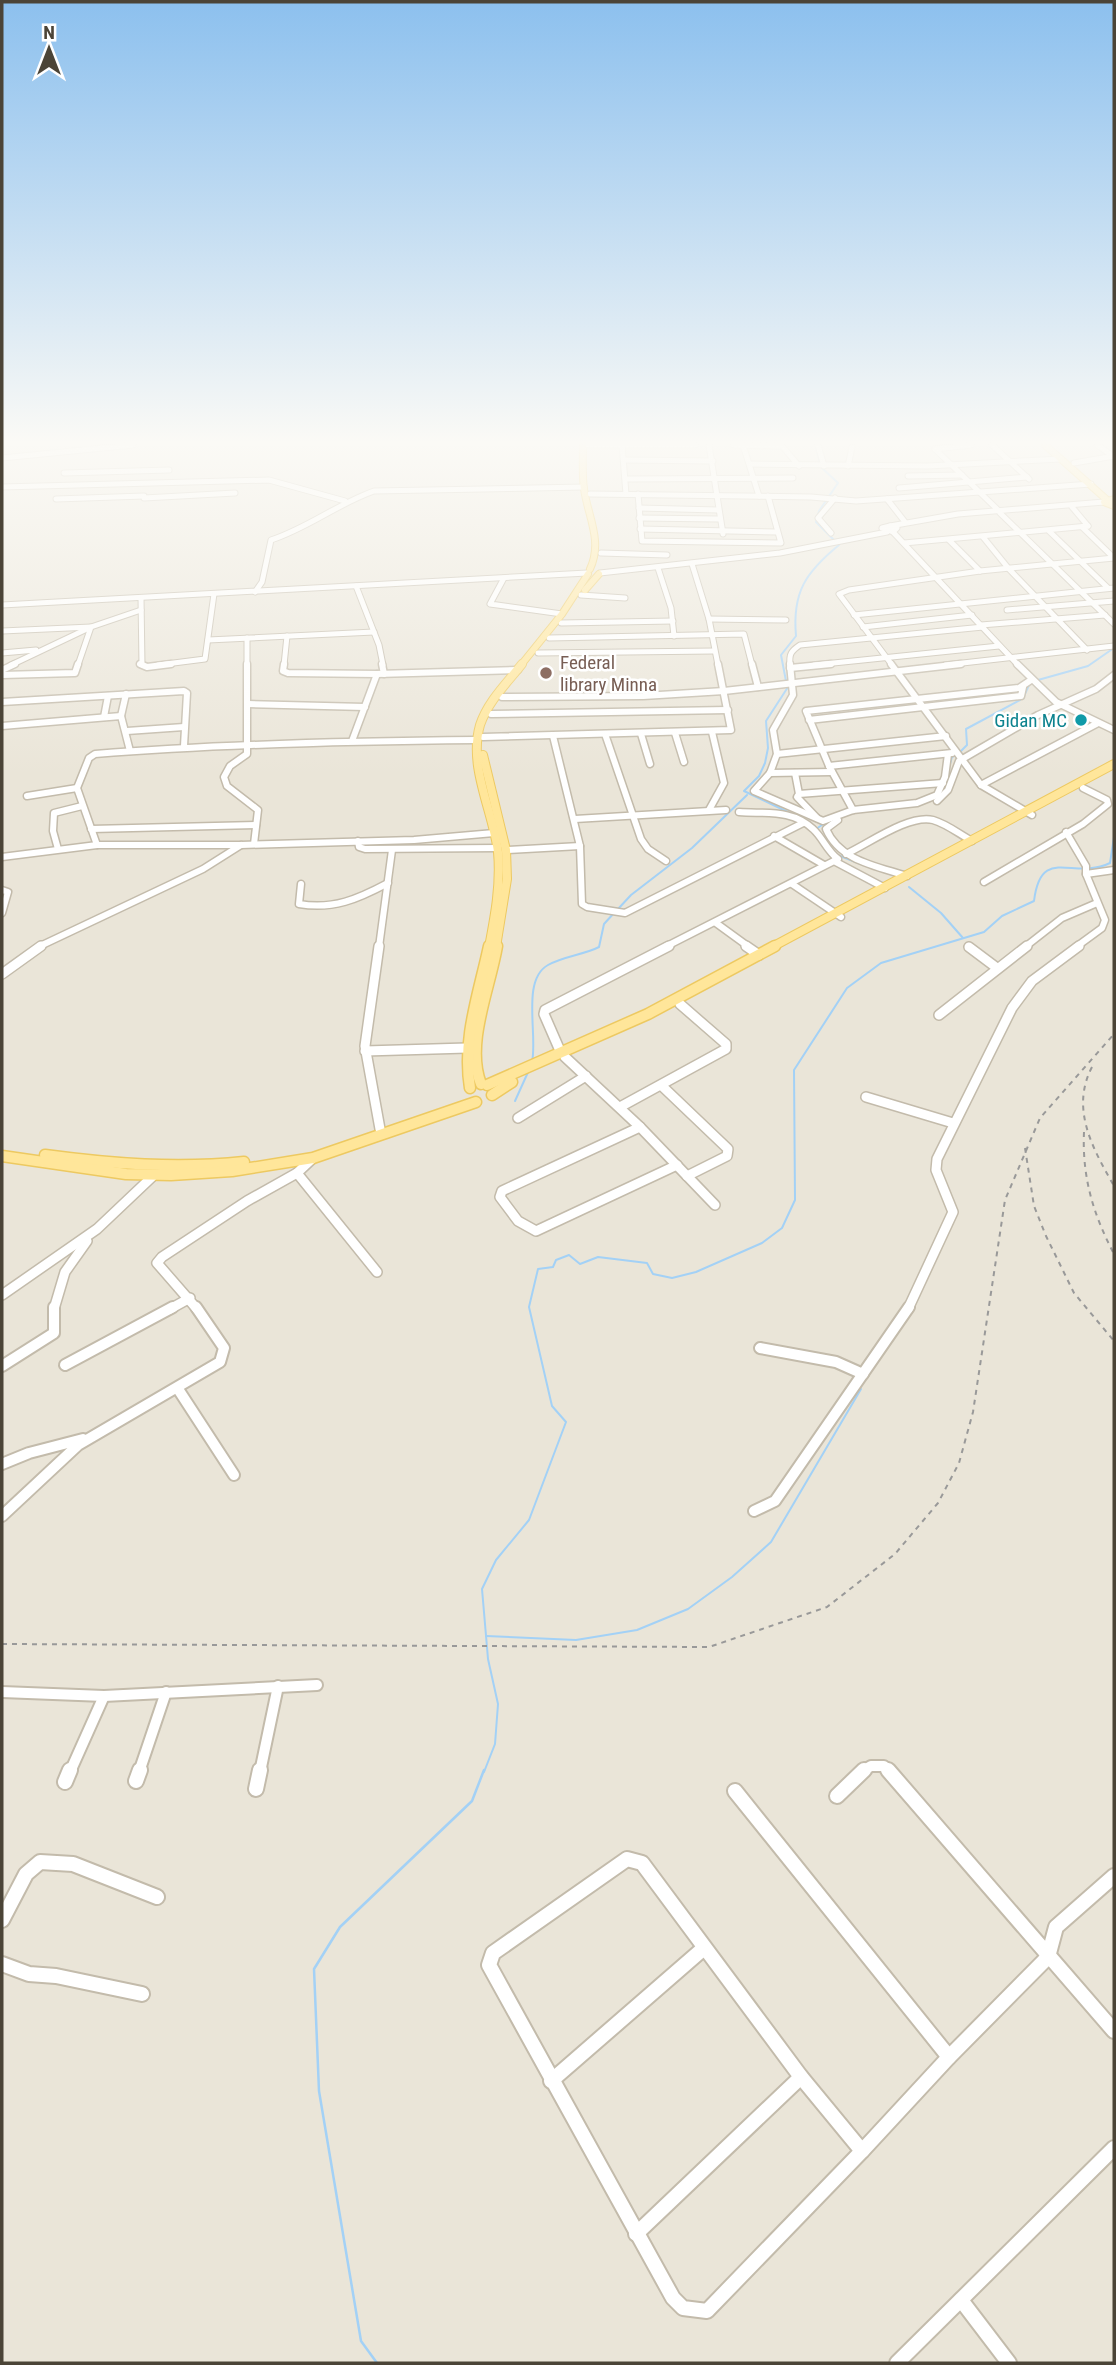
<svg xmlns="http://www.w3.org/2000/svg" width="1116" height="2365" viewBox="0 0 1116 2365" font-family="'Roboto Condensed',sans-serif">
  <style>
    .residential { fill: #eae5d8 }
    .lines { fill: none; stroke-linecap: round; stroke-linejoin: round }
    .stream-far1 { stroke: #a3d1f6; stroke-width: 2 }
    .stream { stroke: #a3d1f6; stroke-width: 2.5 }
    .minor-far4-casing { stroke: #c3bbab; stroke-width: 7 }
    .minor-far3-casing { stroke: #c3bbab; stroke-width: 9 }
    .minor-far2-casing { stroke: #c3bbab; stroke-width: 12 }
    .minor-far1-casing { stroke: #c3bbab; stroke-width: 14 }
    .minor-casing { stroke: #c3bbab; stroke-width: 18 }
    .major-far2-casing { stroke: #edc961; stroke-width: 8 }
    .major-far1-casing { stroke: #edc961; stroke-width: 10 }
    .major-casing { stroke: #edc961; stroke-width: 13 }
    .minor-far4 { stroke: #fff; stroke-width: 5 }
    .minor-far3 { stroke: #fff; stroke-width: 6 }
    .minor-far2 { stroke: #fff; stroke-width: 9 }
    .minor-far1 { stroke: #fff; stroke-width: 10 }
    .minor { stroke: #fff; stroke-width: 14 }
    .major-far2 { stroke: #ffe69a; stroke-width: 6 }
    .major-far1 { stroke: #ffe69a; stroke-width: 8 }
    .major { stroke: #ffe69a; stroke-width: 10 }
    .rail { stroke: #999; stroke-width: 2; stroke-dasharray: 5 5; stroke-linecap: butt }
    .education-dot { fill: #8d6e63; stroke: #fff; stroke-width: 2.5 }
    .culture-dot { fill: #0f9aa8; stroke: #fff; stroke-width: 2.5 }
    .labels { text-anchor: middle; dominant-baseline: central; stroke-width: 5; stroke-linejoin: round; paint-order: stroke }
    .far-education-label { font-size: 19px; fill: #785e54; stroke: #fff; text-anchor: start }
    .far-culture-label { font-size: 19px; fill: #0d838f; stroke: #fff; text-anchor: end }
  </style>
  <rect width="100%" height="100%" fill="#f6f3ea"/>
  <rect class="residential" x="2" y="445" width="1112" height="1918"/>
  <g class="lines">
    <g class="stream-far1">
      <polyline points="816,448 820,463"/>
      <polyline points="822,468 838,483 819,511 816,522 835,541"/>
      <polyline points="1038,680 1088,666 1111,650"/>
      <path d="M786,681L781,655L796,636C792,592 806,572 839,545"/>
      <polyline points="788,687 766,721 768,748 765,763 759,776 744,791 792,814"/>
      <polyline points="1024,696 1029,685"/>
      <polyline points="960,752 967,745 966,729 1020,700"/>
      <polyline points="942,791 952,757 956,755"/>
      <polyline points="816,829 825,823"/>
      <polyline points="840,856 861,864"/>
      <polyline points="909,887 941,913 963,938"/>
      <polyline points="618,909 631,895 692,848 747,795"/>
      <path d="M532,1062C538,1035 521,980 548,965C564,956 583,955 599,947L604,924L614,913"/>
      <polyline points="515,1101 529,1070"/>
      <polyline points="486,1636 576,1640 637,1630 688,1609 732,1577 771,1542 861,1389"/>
      <path d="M484,1772L495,1744L498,1704L488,1659L482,1589L496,1560L529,1520L566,1422L552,1406L529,1307L538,1269L553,1267L556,1260L569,1255L580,1264L598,1257L647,1263L653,1274L672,1278L696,1272L762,1243L782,1228L795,1200L794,1070L847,988L881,963L984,932L1002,916L1034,901C1041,844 1073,881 1110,863L1114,837"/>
    </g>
    <polyline class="stream" points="377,2363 361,2341 319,2091 314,1969 340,1927 472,1801 484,1770"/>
    <defs>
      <g id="minor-far4">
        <polyline points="588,445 695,445"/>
        <polyline points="622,445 626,494"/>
        <polyline points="709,445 723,534"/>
        <polyline points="733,445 782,446 799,466"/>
        <polyline points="743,445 759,496"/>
        <polyline points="818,445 824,466"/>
        <polyline points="992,445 1029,479"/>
        <polyline points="1097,445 1113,456"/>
        <polyline points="935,449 998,510"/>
        <polyline points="935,449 971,445"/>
        <polyline points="2,458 133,445"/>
        <polyline points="624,460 713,461"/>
        <polyline points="1074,463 1114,456"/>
        <polyline points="750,464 928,466 1061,459"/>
        <polyline points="848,466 852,447"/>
        <polyline points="64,473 169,470"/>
        <polyline points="908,476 962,475"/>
        <polyline points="626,479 793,478"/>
        <polyline points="2,487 269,480 345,501"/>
        <polyline points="899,488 1027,477"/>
        <polyline points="590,494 811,497 856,501 1091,484"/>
        <polyline points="638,494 642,541 781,543 768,496"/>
        <polyline points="144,498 235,493"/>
        <polyline points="56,499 144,496"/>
        <polyline points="887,499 905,522"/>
        <polyline points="1072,507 1088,526"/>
        <polyline points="639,508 718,510"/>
        <polyline points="1000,513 1114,624"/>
        <polyline points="639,518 719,519"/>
        <polyline points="890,526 958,514 1104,502"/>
        <polygon points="890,526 897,528 893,532 882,528"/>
        <polyline points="1082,527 1114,558"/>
        <polyline points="640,529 777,532"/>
        <polyline points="1049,531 1108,588"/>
        <polyline points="893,532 1018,665"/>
        <polyline points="831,533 818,518 835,498"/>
        <polyline points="983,537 1009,569 1087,650"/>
        <polyline points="949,540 980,571"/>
        <polyline points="904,543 1088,526"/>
        <polyline points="601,553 667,555"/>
        <polyline points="692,564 709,619 718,665"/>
        <polyline points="658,568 671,608 674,636"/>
        <polyline points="600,573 780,553 887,532"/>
        <polyline points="504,578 490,604 562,614"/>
        <polyline points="356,586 379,645 383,665"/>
        <path d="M255,592L262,582L271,540C308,528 337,504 374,491L584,487"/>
        <polyline points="581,595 625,598"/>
        <polyline points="141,598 142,665"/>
        <polyline points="2,605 587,573"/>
        <polyline points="1007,610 1114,601"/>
        <polyline points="854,615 1114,588"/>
        <polyline points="709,619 786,620"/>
        <polyline points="561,623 673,621"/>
        <polyline points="981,625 1105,615"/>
        <polyline points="863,627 972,615"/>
        <polyline points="2,631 91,627 78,665"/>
        <polyline points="247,638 247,665"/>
        <polyline points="549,638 744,634 752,665"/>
        <polyline points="208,640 374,632"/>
        <polyline points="2,653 36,650"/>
        <polyline points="538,653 714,651"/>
        <polyline points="11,665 91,627 141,610"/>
        <polyline points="158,665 205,659 214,594"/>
        <polyline points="284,665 287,636"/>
        <path d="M790,665C789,654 791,651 800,645L983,627"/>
        <polyline points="814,665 999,646"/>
        <polyline points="892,665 839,594 849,590 980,571 1114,558"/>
        <polyline points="945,665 1114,646"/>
      </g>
      <g id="minor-far3">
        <polyline points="140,664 147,667 171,664"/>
        <polyline points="247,664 247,754 230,766 224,777 227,786 258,810 254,844"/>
        <polyline points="284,664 283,671 288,673 377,674 518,670"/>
        <polyline points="382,664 384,674"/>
        <polyline points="752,664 758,687"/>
        <polyline points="790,664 793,695 773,730 777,754 770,773 754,791 823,821 853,810 917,803 937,795 945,777 948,754"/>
        <polyline points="891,664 981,785 1032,815"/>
        <polyline points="1017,664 1056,702 1114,730"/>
        <polyline points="790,668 831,664"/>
        <polyline points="2,670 15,664"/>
        <polyline points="2,675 75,673 78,664"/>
        <polyline points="502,697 643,696 724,691 961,664"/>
        <polyline points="2,702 184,691 187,693 184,746"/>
        <polyline points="248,704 365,707"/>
        <polyline points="491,714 728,710"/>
        <polyline points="121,716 126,694"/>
        <polyline points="104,717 108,696"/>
        <polyline points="809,720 1021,696 1023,687"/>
        <polyline points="2,726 121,716 130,751"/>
        <polyline points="127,731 184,727"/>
        <polyline points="675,733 684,762"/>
        <polyline points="605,734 641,839 648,849 666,861"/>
        <polyline points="641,734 650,764"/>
        <polyline points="553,736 580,846 582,904 587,907 625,913 803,823"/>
        <polyline points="483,737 731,730 718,664"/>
        <polyline points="352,741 377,674"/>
        <polyline points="777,754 946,736"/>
        <polyline points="829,766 952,753"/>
        <polyline points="770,773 832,772"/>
        <polyline points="795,773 799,794 797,797 817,818"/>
        <polyline points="981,785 1098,723"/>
        <polyline points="799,794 943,783"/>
        <polyline points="27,796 77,788"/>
        <polyline points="937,801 948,790 959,761 1038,715 1096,689 1114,675"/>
        <polyline points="709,810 724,783 712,732"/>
        <polyline points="853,810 829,766 806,711 1019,688 1031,680"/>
        <path d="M739,812C766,814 792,809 813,829C823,838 827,851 838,859L835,860"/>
        <polyline points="575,819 726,810"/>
        <path d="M838,820L826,829C840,861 876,866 907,876"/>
        <polyline points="91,829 256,825"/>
        <polyline points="1066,832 1086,866 1086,874 1105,920 1102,928 1076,947"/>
        <polyline points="774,836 824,865"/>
        <polyline points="358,841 359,847 365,849 498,848"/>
        <path d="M97,845L77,788L89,758L95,754C222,744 349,741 477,740"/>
        <polyline points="58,849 53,831 54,813 82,806"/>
        <polyline points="506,850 580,846"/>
        <path d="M846,854C868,844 909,814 933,820C947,824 959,834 972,841"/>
        <polyline points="2,857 97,845 241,845 414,840 494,833"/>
        <polyline points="1086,874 1114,870"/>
        <polyline points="984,882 1083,824 1108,804 1107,800 1083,788"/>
        <path d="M301,884L299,904C333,910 358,899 388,883"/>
        <polyline points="792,884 841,917"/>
        <polyline points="2,890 8,892 2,913"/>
        <polyline points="716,923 749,947"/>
        <polyline points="38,947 203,869 241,845"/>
        <polyline points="379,947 392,850"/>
        <polyline points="665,947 834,861 885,888"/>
        <polyline points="1025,947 1062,918 1097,903"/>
      </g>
      <g id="minor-far2">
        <polyline points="379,946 365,1046 380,1129"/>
        <polyline points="746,946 759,955"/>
        <polyline points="969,947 997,968"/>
        <polyline points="2,974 41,946"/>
        <polyline points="939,1015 1027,946"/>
        <polyline points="365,1051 467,1048"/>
        <polyline points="561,1053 544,1014 545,1010 669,946"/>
        <polyline points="565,1057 640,1127 715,1205"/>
        <polyline points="662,1086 728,1149 727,1156 687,1176"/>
        <polyline points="866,1097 953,1123"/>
        <polyline points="620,1107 726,1049 726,1044 680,1004"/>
        <polyline points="518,1118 586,1076"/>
        <polyline points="640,1127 502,1191 500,1197 518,1221 536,1231 677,1165"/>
        <polyline points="297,1173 377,1272"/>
        <polyline points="2,1295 97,1229 154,1175"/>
        <polyline points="54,1309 65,1272 87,1241"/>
        <polyline points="170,1309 190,1298"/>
        <polyline points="197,1309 157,1263 162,1257 247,1201 297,1173 313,1158"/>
        <polyline points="908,1309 953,1212 936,1170 937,1159 1012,1008 1032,981 1079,946"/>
      </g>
      <g id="minor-far1">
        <polyline points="760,1348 836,1362 863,1374"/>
        <polyline points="65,1365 173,1307"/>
        <polyline points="2,1366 54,1333 54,1307"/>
        <polyline points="178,1389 234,1475"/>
        <polyline points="2,1464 29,1453 83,1439"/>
        <polyline points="754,1511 775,1501 909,1307"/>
        <polyline points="2,1516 78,1445 220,1362 224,1348 196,1307"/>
        <polyline points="2,1692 104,1696 317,1685"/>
        <polyline points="70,1772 104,1696"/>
        <polyline points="139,1772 166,1692"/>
        <polyline points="260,1772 278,1686"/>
        <polyline points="861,1772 871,1766 884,1766 889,1772"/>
      </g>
      <g id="minor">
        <polyline points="888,1770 1114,2031"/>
        <polyline points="136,1781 140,1770"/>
        <polyline points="65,1782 70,1770"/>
        <polyline points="256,1789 260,1770"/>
        <polyline points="735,1791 949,2057"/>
        <polyline points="837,1796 864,1770"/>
        <polygon points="627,1859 642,1863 801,2077 862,2151 707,2311 683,2308 673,2298 489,1965 493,1953"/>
        <polyline points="2,1920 26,1874 40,1862 73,1864 157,1897"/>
        <polyline points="2,1964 29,1974 56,1976 142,1994"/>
        <polyline points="551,2081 704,1948"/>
        <polyline points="862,2151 949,2057 1048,1957 1056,1927 1114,1876"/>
        <polyline points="636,2234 801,2077"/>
        <polyline points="961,2300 1009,2363"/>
        <polyline points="897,2363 1114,2148"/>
      </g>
      <g id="major-far2">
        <path d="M583,445C583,460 582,475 584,489C588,517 603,541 590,569"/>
        <polyline points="1045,445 1106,499"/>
        <polyline points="1114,499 1104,502 1114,506"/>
        <polyline points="585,590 599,574"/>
        <polyline points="521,665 562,614 588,574"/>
      </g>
      <g id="major-far1">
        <polyline points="483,755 506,850 507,879 496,947"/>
        <path d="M489,947C495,916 501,884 498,852C493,811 468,767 480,725C488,701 507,683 522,664"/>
        <polyline points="772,947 1114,764"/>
      </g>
      <g id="major">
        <path d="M481,1084C465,1044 490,988 497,946"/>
        <polyline points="487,1085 648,1014 775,946"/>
        <path d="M470,1088C462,1039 479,993 489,946"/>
        <polyline points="492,1095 512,1082"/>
        <path d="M45,1155C112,1164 177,1169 244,1162"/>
        <polyline points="2,1156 126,1174 171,1175 232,1171 313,1158 476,1102"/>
      </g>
    </defs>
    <use href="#minor-far4" class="minor-far4-casing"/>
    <use href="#minor-far3" class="minor-far3-casing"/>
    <use href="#minor-far2" class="minor-far2-casing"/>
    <use href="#minor-far1" class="minor-far1-casing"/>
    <use href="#minor" class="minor-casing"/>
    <use href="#major-far2" class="major-far2-casing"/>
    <use href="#major-far1" class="major-far1-casing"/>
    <use href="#major" class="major-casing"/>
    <use href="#minor-far4" class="minor-far4"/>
    <use href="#minor-far3" class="minor-far3"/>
    <use href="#minor-far2" class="minor-far2"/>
    <use href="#minor-far1" class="minor-far1"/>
    <use href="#minor" class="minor"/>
    <use href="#major-far2" class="major-far2"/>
    <use href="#major-far1" class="major-far1"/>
    <use href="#major" class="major"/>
    <g class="rail">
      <path d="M1092,1067C1070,1109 1093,1149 1114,1186"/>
      <path d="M1084,1132C1082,1177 1093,1214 1114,1254"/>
      <polyline points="1025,1148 1034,1206 1046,1236 1074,1293 1114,1341"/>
      <polyline points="2,1644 709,1647 827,1607 895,1554 938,1503 959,1463 973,1412 1005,1200 1040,1118 1114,1034"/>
    </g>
  </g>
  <linearGradient id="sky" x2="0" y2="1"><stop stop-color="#8cc0ee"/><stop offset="0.57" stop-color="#fbfaf6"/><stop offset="1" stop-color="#fbfaf6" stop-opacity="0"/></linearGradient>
  <rect width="1116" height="776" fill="url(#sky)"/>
  <circle class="education-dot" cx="546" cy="673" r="7"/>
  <circle class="culture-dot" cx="1081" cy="720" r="7"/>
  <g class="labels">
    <g class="far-education-label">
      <text x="560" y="662">Federal<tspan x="560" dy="22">library Minna</tspan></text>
    </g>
    <g class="far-culture-label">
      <text x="1067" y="720">Gidan MC</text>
    </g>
  </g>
  <rect width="1116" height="2365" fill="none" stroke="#4b4437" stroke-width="7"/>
  <g transform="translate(49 49)" stroke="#ffffff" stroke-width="5" paint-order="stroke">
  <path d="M0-5L12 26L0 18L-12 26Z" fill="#4b4437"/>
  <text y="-10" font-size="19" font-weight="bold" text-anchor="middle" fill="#4b4437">N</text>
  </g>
</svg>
